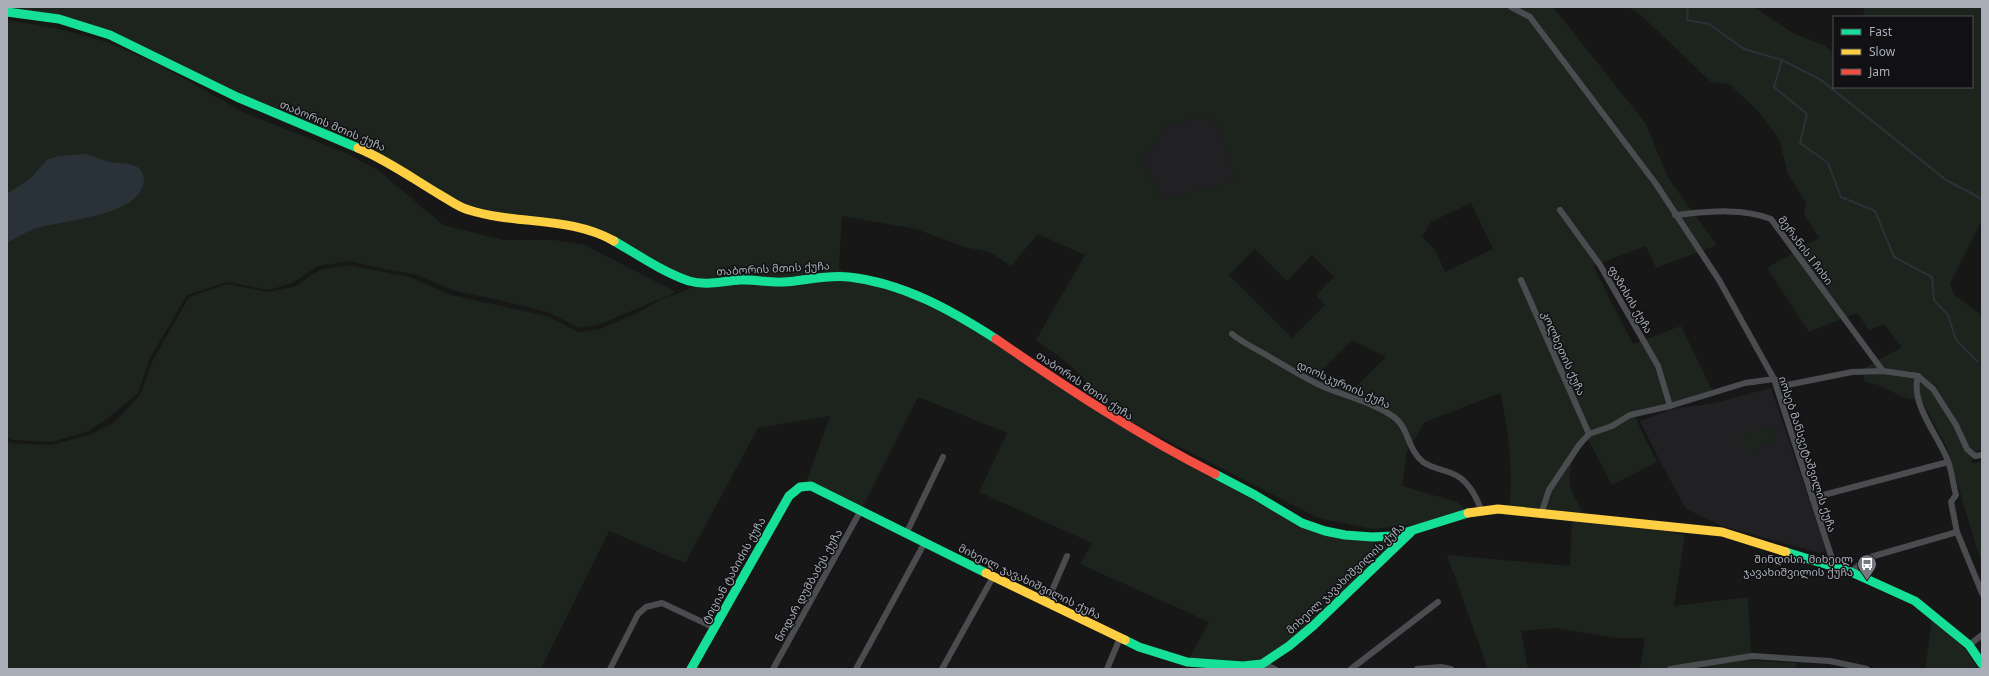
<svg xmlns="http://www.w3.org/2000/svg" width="1989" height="676" viewBox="0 0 1989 676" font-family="'Noto Sans','Noto Sans Georgian',sans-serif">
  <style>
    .built { fill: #212123 }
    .green { fill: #1d241e; fill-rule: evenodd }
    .water { fill: #2a3239 }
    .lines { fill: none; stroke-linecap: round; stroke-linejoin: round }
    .stream { stroke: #2a3239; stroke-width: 2 }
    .street { stroke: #4b4c50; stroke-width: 6 }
    .fast { stroke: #16e098; stroke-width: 9 }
    .slow { stroke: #ffcf43; stroke-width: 9 }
    .jam { stroke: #f24e42; stroke-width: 9 }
    .labels { text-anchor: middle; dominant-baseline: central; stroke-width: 3; stroke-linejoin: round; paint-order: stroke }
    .street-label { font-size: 11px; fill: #a8adb8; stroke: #111113 }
    .poi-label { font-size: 11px; fill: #a8adb8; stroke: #111113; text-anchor: end }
  </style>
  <rect width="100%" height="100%" fill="#171717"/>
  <g class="built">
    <polygon points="1204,115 1220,129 1236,181 1162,199 1141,159 1168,125"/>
    <polygon points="1771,388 1826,549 1820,553 1722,526 1686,509 1662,465 1640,421 1673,409 1714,403"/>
  </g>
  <g class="green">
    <path d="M7,7H1553L1646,124L1668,178L1717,245L1656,268L1646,246L1593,266L1633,344L1681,326L1712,390L1634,415L1657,462L1612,485L1588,439C1565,466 1563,484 1584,513L1509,506C1514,476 1508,423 1500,393L1425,422L1407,451L1402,486L1457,502L1466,510L1421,524L1372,529L1318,518L1106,409C1088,377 1065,360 1036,340L1085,255L1038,234L1011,266L990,252L964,247L916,229L842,216L839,268L849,277L866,280L942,307L1083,399L1279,510L1345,535L1412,531L1314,625L1262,664L1187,662L1209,622L1080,564L1092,543L979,492L1007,433L918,397L861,510L811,486L807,480L830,416L758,428L685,563L609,531L541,669H7V440L11,443L51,445L89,435L115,422L140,395L153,360L189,297L227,284L268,292L294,287L320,270L348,265L410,277L451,295L547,316L578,332L600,329L639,312L663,298L677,294L700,284L603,233L466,212L381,158L110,38L53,21L7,12ZM1204,115L1220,129L1236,181L1162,199L1141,159L1168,125ZM1471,203L1493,249L1445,272L1436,251L1422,237L1431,222ZM1255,249L1287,281L1312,255L1334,277L1316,295L1325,305L1292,338L1229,275ZM1352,340L1386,357L1352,391L1317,375Z"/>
    <polygon points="1628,7 1753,7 1795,34 1824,45 1834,54 1834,87 1972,87 1972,17 1863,17 1865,7 1982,7 1982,220 1950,284 1955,296 1982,315 1982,450 1975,451 1970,448 1972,463 1982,462 1982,566 1947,448 1922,401 1902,397 1879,385 1864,381 1863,369 1902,347 1884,324 1869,330 1857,313 1809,332 1767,268 1819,238 1804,214 1806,203 1788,174 1779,139 1758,111 1729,84 1711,82 1642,16"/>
    <polygon points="7,20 59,29 107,42 160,65 243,112 346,153 378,170 443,225 503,240 554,240 585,245 676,292 598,325 579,328 550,313 512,303 455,291 414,274 383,269 351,261 318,266 292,283 269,290 227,282 187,295 150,358 138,393 113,414 89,431 52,442 13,440 7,436"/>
    <polygon points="1770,426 1776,442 1744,453 1739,437"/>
    <polygon points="1572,517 1631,523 1685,535 1674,606 1748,597 1751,653 1670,669 1640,669 1645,638 1617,638 1555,628 1521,631 1528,669 1488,669 1447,555 1570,566"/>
    <polygon points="1932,619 1965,649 1978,669 1925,669"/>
    <polygon points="1744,660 1797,663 1796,669 1688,669"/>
  </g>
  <path class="water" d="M86,154C92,156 99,159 106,161C116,164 130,162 139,168C143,172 144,176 144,182C139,216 64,220 37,228C27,231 16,238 7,243V194L31,178L47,160L58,156Z"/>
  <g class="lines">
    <g class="stream">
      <polyline points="1688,7 1687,20 1709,24 1744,49 1782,60 1774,87 1807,114 1800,143 1828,163 1841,197 1875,211 1894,257 1932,277 1934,300 1948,315 1956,340 1977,361"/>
      <polyline points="1782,60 1821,80 1946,180 1982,199"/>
    </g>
    <g class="street">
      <polyline points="1511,7 1530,17 1656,184 1719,280 1774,379 1835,568"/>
      <polyline points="1560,210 1600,265 1658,366 1670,406"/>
      <path d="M1675,215C1706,212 1741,207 1771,219L1883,371"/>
      <polyline points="1521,280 1589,434"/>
      <path d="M1232,334C1243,343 1256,349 1268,356C1287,367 1304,378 1324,387C1348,397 1372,402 1394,417C1409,428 1407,449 1423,462C1432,468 1441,469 1451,473C1468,479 1476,496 1482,512"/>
      <path d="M1918,376C1910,404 1938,435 1948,461C1952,472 1953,484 1956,495L1951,502L1957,532L1982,593"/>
      <polyline points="1812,498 1948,462"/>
      <polyline points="1541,514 1549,490 1579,445 1589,434 1612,426 1630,415 1670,406 1745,383 1774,379 1787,385 1852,372 1883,371 1918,376 1933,389 1956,425 1967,449 1975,456 1982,455"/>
      <polyline points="906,534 943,457"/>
      <polyline points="1851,572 1867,558 1957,532"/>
      <polyline points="1047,602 1067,556"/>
      <polyline points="1969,645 1982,635"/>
      <polyline points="1262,664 1275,669"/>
      <polyline points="610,669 638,614 646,607 662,603 715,628"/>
      <polyline points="773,669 861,510"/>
      <polyline points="856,669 924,544"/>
      <polyline points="942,669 993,577"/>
      <polyline points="1107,669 1120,638"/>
      <polyline points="1351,669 1438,602"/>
      <polyline points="1417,669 1441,667 1451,669"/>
      <polyline points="1670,669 1752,656 1830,661 1867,669"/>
    </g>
    <g class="fast">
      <polyline points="7,12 59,19 110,35 237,97 358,148"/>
      <path d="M614,241C638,255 663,272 689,281C706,286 723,281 740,280C754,279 768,283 783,282C805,281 827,274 849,277C903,283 951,310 996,339"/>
      <polyline points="1215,474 1255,495 1302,523 1325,531 1345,535 1372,537 1394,536 1468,513"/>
      <polyline points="1786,552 1851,572 1915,601 1969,645 1982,664"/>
      <polyline points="1125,640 1139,647 1187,662 1243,666 1262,664 1289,646 1314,625 1411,532"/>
      <polyline points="691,669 789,496 800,487 811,486 986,573"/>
    </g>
    <g class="slow">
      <path d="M358,148C389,161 413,179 442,196C451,201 460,208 469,210C516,225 571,216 614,241"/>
      <polyline points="1468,513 1498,509 1722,532 1786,552"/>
      <polyline points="986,573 1125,640"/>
    </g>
    <path class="jam" d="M996,339C1067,388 1138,435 1215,474"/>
  </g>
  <defs>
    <symbol id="bus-pin" viewBox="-11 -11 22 30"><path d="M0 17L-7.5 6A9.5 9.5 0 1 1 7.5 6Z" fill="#757880" stroke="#111113"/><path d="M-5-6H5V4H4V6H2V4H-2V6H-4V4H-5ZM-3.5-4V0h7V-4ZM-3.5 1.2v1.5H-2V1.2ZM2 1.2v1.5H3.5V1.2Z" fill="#fff"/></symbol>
  </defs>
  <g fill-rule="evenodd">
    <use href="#bus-pin" x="1856" y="553" width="22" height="30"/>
  </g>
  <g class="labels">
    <g class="street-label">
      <text transform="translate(333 125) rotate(23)">თაბორის მთის ქუჩა</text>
      <text transform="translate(1806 250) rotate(53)">მერანის I ჩიხი</text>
      <text transform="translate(773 268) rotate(-3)">თაბორის მთის ქუჩა</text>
      <text transform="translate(1631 299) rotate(60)">ფაზისის ქუჩა</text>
      <text transform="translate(1564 353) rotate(66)">კოლხეთის ქუჩა</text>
      <text transform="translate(1344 384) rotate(24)">დიოსკურიის ქუჩა</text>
      <text transform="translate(1085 385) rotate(34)">თაბორის მთის ქუჩა</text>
      <text transform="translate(1808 454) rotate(72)">იოსებ მანსვეტაშვილის ქუჩა</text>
      <text transform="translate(733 570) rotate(-61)">ტიციან ტაბიძის ქუჩა</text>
      <text transform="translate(1345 578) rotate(-43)">მიხეილ ჯავახიშვილის ქუჩა</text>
      <text transform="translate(1030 581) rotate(26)">მიხეილ ჯავახიშვილის ქუჩა</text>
      <text transform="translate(808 585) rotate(-61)">ნოდარ დუმბაძეს ქუჩა</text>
    </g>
    <g class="poi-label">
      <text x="1853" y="558">შინდისი, მიხეილ<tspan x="1853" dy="13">ჯავახიშვილის ქუჩა</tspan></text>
    </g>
  </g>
  <rect width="1989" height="676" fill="none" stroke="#a8adb8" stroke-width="16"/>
  <rect x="1833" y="16" width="140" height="72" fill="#111113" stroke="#4d4f55"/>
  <rect x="1841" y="29" width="20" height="6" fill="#16e098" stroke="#4d4f55"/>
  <text x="1869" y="36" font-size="12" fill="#a8adb8">Fast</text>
  <rect x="1841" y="49" width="20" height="6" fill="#ffcf43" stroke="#4d4f55"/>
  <text x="1869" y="56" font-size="12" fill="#a8adb8">Slow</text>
  <rect x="1841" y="69" width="20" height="6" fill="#f24e42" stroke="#4d4f55"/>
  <text x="1869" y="76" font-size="12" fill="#a8adb8">Jam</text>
</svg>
